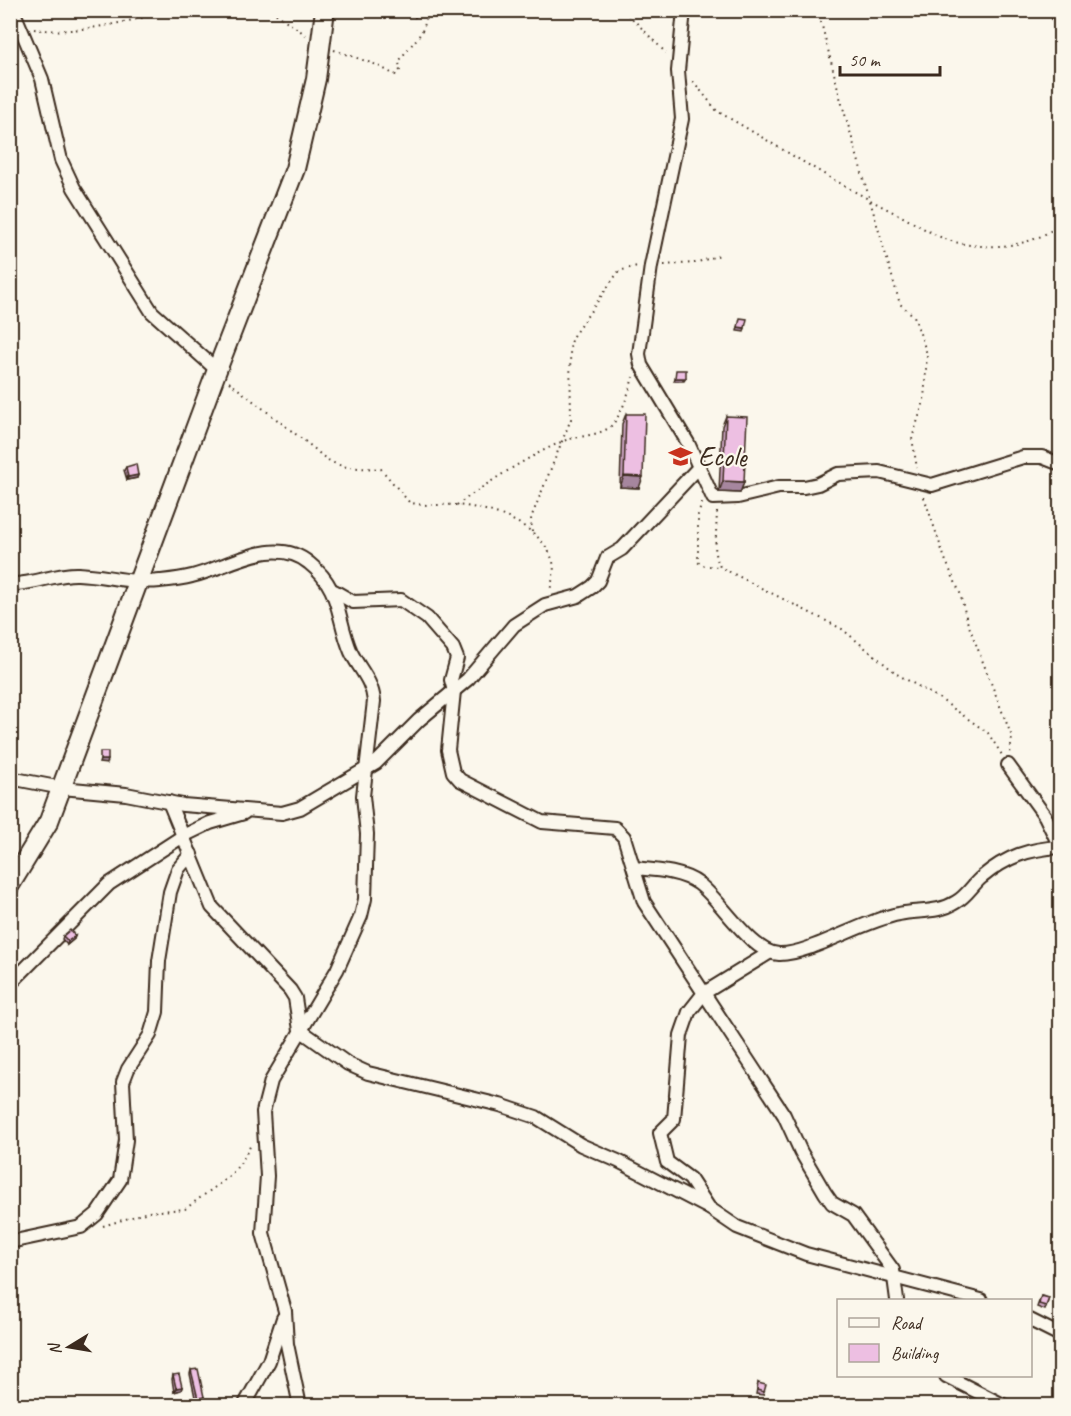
<svg xmlns="http://www.w3.org/2000/svg" width="1071" height="1416" viewBox="0 0 1071 1416" font-family="Caveat,sans-serif">
  <style>
    .lines { fill: none; stroke-linecap: round; stroke-linejoin: round }
    .street-casing { stroke: #3b2a1e; stroke-width: 16 }
    .secondary-casing { stroke: #3b2a1e; stroke-width: 22 }
    .path { stroke: #3b2a1e; stroke-width: 2; stroke-dasharray: 1.5 4.5; stroke-linecap: butt }
    .street { stroke: #fbf7ec; stroke-width: 12 }
    .secondary { stroke: #fbf7ec; stroke-width: 18 }
    .wall { fill: #cca4c2; stroke: #3b2a1e; stroke-width: 1.5 }
    .shaded-wall { fill: #a6869e; stroke: #3b2a1e; stroke-width: 1.5 }
    .building { fill: #edbfe2; stroke: #3b2a1e; stroke-width: 1.5 }
    .labels { text-anchor: middle; dominant-baseline: central; stroke-width: 4.5; stroke-linejoin: round; paint-order: stroke }
    .poi-label { font-size: 28px; fill: #3b2a1e; stroke: #fbf7ec; text-anchor: start }
  </style>
  <rect width="100%" height="100%" fill="#fbf7ec"/>
  <filter id="ink" filterUnits="userSpaceOnUse"><feTurbulence type="fractalNoise" baseFrequency=".0167" numOctaves="2"/><feDisplacementMap in="SourceGraphic" scale="12" xChannelSelector="R" yChannelSelector="G"/><feConvolveMatrix kernelMatrix="1 2 1 2 8 2 1 2 1" color-interpolation-filters="sRGB"/></filter>
  <g filter="url(#ink)">
    <g class="lines">
      <defs>
        <g id="street">
          <polyline points="13,10 42,79 61,160 74,188 152,312 217,370"/>
          <polyline points="684,10 678,71 682,119 651,266 639,354 641,365 688,443 713,498 738,497 779,487 804,487 818,484 838,474 879,472 932,485 1023,457 1042,457 1060,464"/>
          <polyline points="1057,10 1060,21"/>
          <path d="M10,584C34,585 56,573 78,574C106,575 132,584 160,581C170,580 181,579 192,576C227,568 274,534 309,563C342,589 336,617 351,652C359,669 372,680 374,701L363,796L367,834L365,899L361,916L337,970L271,1081L263,1112L267,1176L263,1233L285,1311L287,1344L300,1406"/>
          <polyline points="334,591 353,602 401,600 427,618 453,648 457,658 451,680 454,691 448,750 453,772 460,780 542,822 615,828 624,837 644,902 784,1115 801,1152 825,1193 832,1203 853,1215 893,1270 897,1300"/>
          <polyline points="1008,765 1045,816 1060,847"/>
          <polyline points="10,778 62,788 126,794 183,805 282,813 300,808 376,763 419,720 468,679 514,625 545,605 578,596 592,587 598,581 607,558 622,549 699,467"/>
          <polyline points="169,802 212,907 290,990 295,998 300,1030 348,1064 368,1073 500,1105 536,1117 581,1145 618,1161 709,1208"/>
          <path d="M634,868C655,870 682,871 699,884C722,901 751,953 779,954C809,955 864,920 899,914C919,910 939,913 956,902C967,896 973,884 982,877C1007,856 1029,849 1060,847"/>
          <polyline points="769,953 704,993 689,1012 681,1035 674,1119 660,1133 667,1162 690,1179 709,1208 737,1227 806,1254 981,1300"/>
          <polyline points="10,984 109,884 183,836 210,823 244,813"/>
          <polyline points="10,1242 81,1227 97,1214 120,1180 126,1140 123,1082 128,1069 150,1035 157,1012 159,961 170,892 178,869 191,854"/>
          <polyline points="1030,1320 1060,1335"/>
          <polyline points="946,1376 1005,1406"/>
          <polyline points="244,1406 269,1361 283,1318"/>
        </g>
        <polyline id="secondary" points="10,885 49,821 217,370 295,169 316,79 325,10"/>
      </defs>
      <use href="#street" class="street-casing"/>
      <use href="#secondary" class="secondary-casing"/>
      <g class="path">
        <polyline points="271,10 306,35"/>
        <polyline points="624,10 666,53"/>
        <polyline points="818,10 840,97 900,304 914,316 927,354 924,401 912,438 917,468"/>
        <path d="M34,29C79,35 129,21 173,10"/>
        <path d="M334,50L377,65L395,75L400,70L399,62C411,41 426,37 427,10"/>
        <path d="M693,81L717,111L729,118C786,151 841,186 899,215C915,223 931,234 948,240C982,251 1034,249 1060,223"/>
        <polyline points="664,265 695,263 720,255"/>
        <path d="M229,382L316,450C336,471 354,467 381,469L409,502C424,507 440,504 455,505C489,507 540,524 552,559C556,568 552,581 550,591"/>
        <polyline points="924,497 945,559 960,593 967,621 1012,737 1010,754"/>
        <polyline points="702,503 698,515 698,562 701,565 718,567"/>
        <path d="M457,505C490,481 524,459 561,442C576,435 602,437 613,424C623,411 629,392 633,377"/>
        <polyline points="717,512 715,554 720,567 842,629 897,674 940,699 988,733 1002,755"/>
        <polyline points="532,532 531,518 571,419 570,348 573,336 619,271 637,266"/>
        <polyline points="103,1226 148,1212 185,1209 230,1176 242,1161 252,1143"/>
      </g>
      <use href="#street" class="street"/>
      <use href="#secondary" class="secondary"/>
    </g>
    <g class="wall">
      <polygon points="411,10 422,10 421,14 415,17"/>
      <polygon points="626,414 639,488 620,487 622,424"/>
      <polygon points="726,416 744,482 740,493 719,492 722,426"/>
      <polygon points="126,467 138,475 137,478 127,480 124,470"/>
      <polygon points="63,936 75,936 74,939 67,945 62,939"/>
      <polygon points="1041,1296 1049,1298 1045,1310 1037,1307"/>
      <polygon points="191,1370 203,1401 196,1402 190,1374"/>
      <polygon points="173,1375 182,1387 181,1390 174,1392 172,1379"/>
      <polygon points="758,1383 764,1392 763,1395 756,1394"/>
    </g>
    <g class="shaded-wall">
      <polygon points="422,10 421,14 415,17 416,13"/>
      <polygon points="738,327 745,328 744,332 737,331"/>
      <polygon points="675,378 686,378 684,381 674,381"/>
      <polygon points="138,475 137,478 127,480 128,477"/>
      <polygon points="624,476 643,477 639,488 620,487"/>
      <polygon points="723,481 744,482 740,493 719,492"/>
      <polygon points="100,760 108,760 107,764 99,763"/>
      <polygon points="75,936 74,939 67,945 68,941"/>
      <polygon points="182,1387 181,1390 174,1392 176,1388"/>
      <polygon points="204,1397 203,1401 196,1402 198,1399"/>
    </g>
    <g class="building">
      <polygon points="740,318 747,319 745,328 738,327"/>
      <polygon points="676,370 686,370 686,378 675,378"/>
      <polygon points="626,414 645,414 643,477 624,476"/>
      <polygon points="726,416 747,417 744,482 723,481"/>
      <polygon points="136,464 138,475 128,477 126,467"/>
      <rect x="100" y="752" width="8" height="8"/>
      <polygon points="70,930 75,936 68,941 63,936"/>
      <polygon points="1041,1296 1049,1298 1046,1306 1039,1304"/>
      <polygon points="198,1369 204,1397 198,1399 191,1370"/>
      <polygon points="179,1374 182,1387 176,1388 173,1375"/>
      <polygon points="758,1383 766,1385 764,1392 757,1390"/>
      <polygon points="187,1403 188,1406 180,1406 180,1405"/>
    </g>
  </g>
  <defs>
    <symbol id="school-bare" viewBox="-9 -9 18 18"><path d="M0-5L7-2L0 1L-7-2ZM-4 1L0 2.5L4 1V4Q0 6-4 4Z" fill="#c8321e" stroke="#fbf7ec" stroke-width="2.5" paint-order="stroke"/></symbol>
  </defs>
  <g fill-rule="evenodd">
    <use href="#school-bare" x="664" y="440" width="33" height="33"/>
  </g>
  <g class="labels">
    <g class="poi-label">
      <text x="698" y="456">Ecole</text>
    </g>
  </g>
  <rect width="1071" height="1416" fill="none" stroke="#fbf7ec" stroke-width="36"/>
  <rect x="18" y="18" width="1035" height="1380" fill="none" stroke="#3b2a1e" stroke-width="2" filter="url(#ink)"/>
  <rect x="837" y="1299" width="195" height="78" fill="#fbf7ec" stroke="#aea59a" stroke-width="1.5"/>
  <rect x="849" y="1318" width="30" height="9" fill="#fbf7ec" stroke="#aea59a" stroke-width="1.5"/>
  <text x="891" y="1329" font-size="18" fill="#3b2a1e">Road</text>
  <rect x="849" y="1344" width="30" height="18" fill="#edbfe2" stroke="#aea59a" stroke-width="1.5"/>
  <text x="891" y="1359" font-size="18" fill="#3b2a1e">Building</text>
  <g transform="translate(69 1347) rotate(259)" stroke="#fbf7ec" stroke-width="4.5" paint-order="stroke">
  <path d="M0-4.5L10 22L0 15L-10 22Z" fill="#3b2a1e"/>
  <text y="-9" font-size="16" font-weight="bold" text-anchor="middle" fill="#3b2a1e">N</text>
  </g>
  <path d="M840 66v9h100v-9" fill="none" stroke="#3b2a1e" stroke-width="3"/>
  <text x="849" y="66" font-size="18" fill="#3b2a1e" stroke="#fbf7ec" stroke-width="4.5" paint-order="stroke">50 m</text>
</svg>
